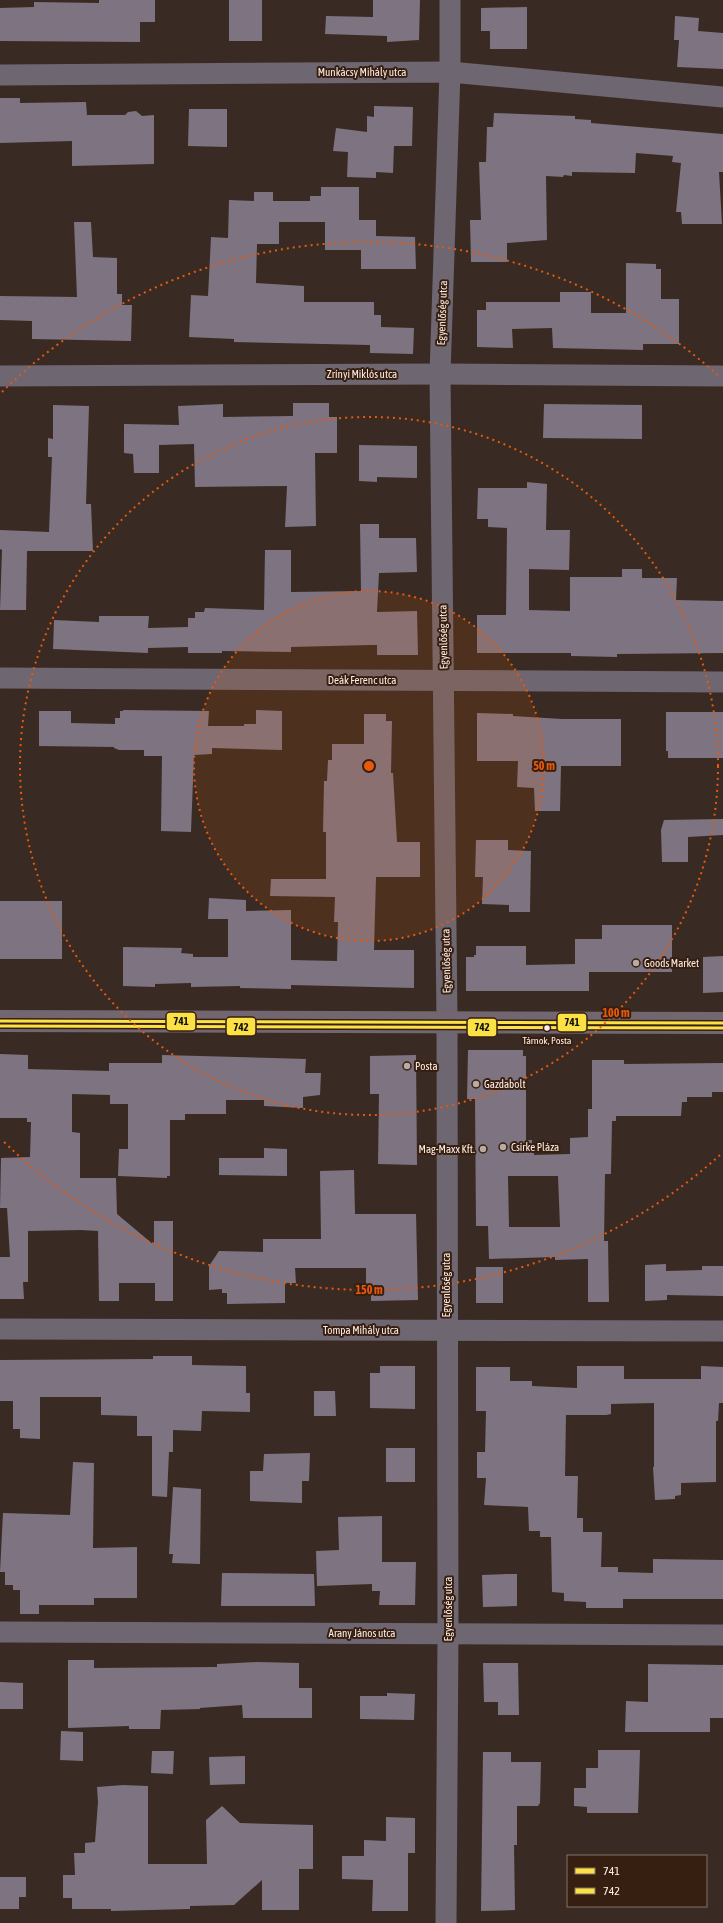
<svg xmlns="http://www.w3.org/2000/svg" width="723" height="1923" viewBox="0 0 723 1923" font-family="'Asap Condensed',sans-serif">
  <style>
    .building { fill: #7e7380; fill-rule: evenodd }
    .lines { fill: none; stroke-linecap: round; stroke-linejoin: round }
    .street { stroke: #6e6670; stroke-width: 21 }
    .secondary { stroke: #726770; stroke-width: 22 }
    .bus-1-casing { stroke: #361f11; stroke-width: 6 }
    .bus-2-casing { stroke: #361f11; stroke-width: 6 }
    .bus-1 { stroke: #fbe143; stroke-width: 3 }
    .bus-2 { stroke: #fbe143; stroke-width: 3 }
    .ring { fill: none; stroke: #e8590c; stroke-width: 2; stroke-dasharray: 2 4 }
    .poi-dot { fill: #baaaa1; stroke: #361f11; stroke-width: 1.5 }
    .bus-dot { fill: #ffeee5; stroke: #361f11; stroke-width: 1.5 }
    .labels { text-anchor: middle; dominant-baseline: central; stroke-width: 4; stroke-linejoin: round; paint-order: stroke }
    .bus-label { font-size: 10px; fill: #ffeee5; stroke: #361f11 }
    .street-label { font-size: 11px; fill: #ffeee5; stroke: #361f11 }
    .poi-label { font-size: 11px; fill: #ffeee5; stroke: #361f11; text-anchor: start }
    .centre { fill: #e8590c; stroke: #361f11; stroke-width: 2 }
    .ring-label { font-size: 12px; text-anchor: middle; font-weight: bold; fill: #e8590c; stroke: #361f11; stroke-width: 4; stroke-linejoin: round; paint-order: stroke }
    .line-badge { stroke: #361f11; stroke-width: 1.5 }
    .pale-badge-label { font-size: 11px; text-anchor: middle; font-weight: bold; fill: #111 }
  </style>
  <rect width="100%" height="100%" fill="#392b23"/>
  <g class="building">
    <polygon points="99,0 155,0 155,22 140,22 140,42 0,41 0,8 34,7 34,2 99,3"/>
    <rect x="229" y="0" width="33" height="41"/>
    <polygon points="373,0 420,0 419,40 387,42 387,36 325,34 326,16 373,17"/>
    <polygon points="527,7 527,49 490,49 490,31 481,31 481,8"/>
    <polygon points="675,16 699,18 698,31 723,33 723,69 677,67 679,40 674,40"/>
    <polygon points="0,98 20,98 20,103 86,102 87,115 125,115 128,112 136,111 142,116 154,115 154,164 72,166 72,141 0,143"/>
    <polygon points="374,106 413,107 412,146 394,146 393,173 376,172 376,178 347,177 348,152 333,151 336,128 367,132 367,116 374,117"/>
    <polygon points="189,109 227,109 227,147 188,146"/>
    <polygon points="494,113 575,116 575,119 591,120 591,123 723,134 723,172 719,172 722,224 682,224 681,212 676,212 681,163 672,162 673,156 636,153 635,173 572,172 572,176 564,175 563,177 546,176 547,240 507,243 507,262 471,262 470,220 481,220 479,162 486,162 487,127 493,127"/>
    <polygon points="321,187 359,187 359,220 376,220 376,236 415,237 416,269 361,269 361,250 325,250 325,222 279,222 279,244 257,244 256,283 304,286 304,302 374,302 374,315 381,315 381,327 414,328 413,354 370,353 370,345 234,342 234,339 189,337 191,295 208,296 211,237 228,238 229,200 254,201 254,192 273,192 273,201 310,201 310,196 321,196"/>
    <polygon points="74,222 91,222 93,257 117,258 117,294 122,294 122,305 132,305 131,341 32,339 32,321 0,320 0,296 77,297"/>
    <polygon points="626,263 656,264 656,269 661,269 661,299 679,299 679,344 643,344 643,350 553,348 552,328 512,329 513,348 477,347 477,310 486,310 486,302 560,302 560,292 591,292 591,313 626,313"/>
    <polygon points="293,403 329,403 329,417 337,417 337,453 315,453 316,526 285,527 287,486 195,487 194,444 159,445 159,473 134,473 133,454 124,453 124,424 179,425 178,406 223,404 223,417 293,416"/>
    <polygon points="544,404 642,405 642,439 543,438"/>
    <polygon points="53,405 89,406 86,504 91,504 93,551 27,551 26,610 0,610 2,550 0,549 0,530 49,532 52,457 48,457 48,438 53,439"/>
    <polygon points="359,445 417,446 417,478 377,477 377,482 359,481"/>
    <polygon points="527,482 547,484 546,530 570,530 569,570 529,569 529,610 570,611 570,577 622,577 622,569 642,569 642,578 677,578 676,600 723,601 723,653 617,654 617,657 571,656 571,653 477,653 477,615 506,615 507,528 488,527 488,519 477,519 478,488 527,488"/>
    <polygon points="360,524 379,524 379,538 416,538 417,572 379,573 377,612 417,611 418,655 377,655 377,645 371,645 291,647 291,652 222,651 222,653 188,653 188,647 148,648 148,653 53,649 54,620 99,622 99,616 149,616 148,628 188,627 188,618 195,618 195,612 204,612 205,608 264,610 265,550 291,550 291,592 361,591"/>
    <polygon points="123,710 209,711 208,726 244,726 244,724 256,724 256,710 282,711 282,750 212,748 212,754 194,755 191,832 161,831 162,756 144,756 144,750 119,750 114,748 114,747 39,746 39,711 71,711 71,723 115,724 115,718 120,718 120,711 123,711"/>
    <polygon points="666,712 723,712 723,758 668,758 668,751 666,751"/>
    <polygon points="477,713 513,714 513,716 562,719 621,719 621,766 561,766 560,811 535,811 534,788 517,787 518,761 477,761"/>
    <polygon points="364,714 386,714 386,721 392,721 391,773 393,773 397,842 420,842 420,877 376,877 374,950 414,950 414,988 291,985 291,989 240,988 240,986 191,987 191,983 155,984 155,987 123,986 123,947 182,948 181,953 193,954 193,957 228,957 228,919 208,919 209,898 246,900 246,911 291,910 291,960 337,961 338,922 334,922 335,897 270,896 271,879 326,879 326,832 323,832 324,781 327,781 328,760 332,760 332,744 364,744"/>
    <polygon points="723,819 723,835 688,837 688,862 662,862 661,830 664,820"/>
    <polygon points="476,840 508,840 508,850 531,851 530,912 509,912 509,905 482,904 483,877 475,877"/>
    <rect x="0" y="901" width="62" height="58"/>
    <polygon points="602,925 672,925 672,972 589,972 589,991 466,991 466,957 474,957 474,955 476,955 476,946 526,946 526,965 575,964 575,939 602,939"/>
    <polygon points="723,956 723,992 703,993 703,957"/>
    <path d="M468,1050H523V1056H526V1140H532V1153H534V1155L570,1154V1138L588,1137V1109H592V1060H624V1064L723,1063V1092H712V1097H687V1102H682L681,1116H616V1121H612L611,1174H605L604,1241H608L609,1302H588V1259L555,1260V1257L489,1259L488,1226H476L475,1099H467ZM508,1176H558L560,1227H509Z"/>
    <polygon points="0,1054 28,1055 28,1069 109,1071 109,1063 162,1063 162,1055 306,1059 305,1073 321,1073 320,1095 303,1097 303,1108 264,1106 264,1100 226,1100 226,1114 185,1114 185,1120 170,1120 170,1176 167,1176 167,1178 118,1176 119,1149 128,1149 128,1104 110,1104 110,1095 72,1094 72,1132 80,1133 80,1178 116,1178 117,1214 154,1245 154,1221 173,1221 173,1301 155,1301 155,1283 119,1283 119,1301 99,1301 98,1231 81,1230 28,1231 28,1282 23,1282 24,1299 0,1299 0,1257 10,1257 7,1208 0,1208 1,1158 30,1157 31,1122 27,1122 27,1118 0,1118"/>
    <polygon points="416,1055 417,1165 378,1164 379,1094 370,1094 370,1056"/>
    <polygon points="264,1148 287,1149 287,1176 219,1175 219,1158 264,1158"/>
    <polygon points="354,1170 355,1214 416,1214 418,1300 371,1301 371,1286 366,1286 366,1268 295,1268 296,1283 285,1283 285,1303 227,1304 227,1293 222,1293 222,1289 209,1290 209,1266 219,1251 263,1252 263,1239 321,1239 320,1171"/>
    <polygon points="666,1264 666,1271 702,1270 702,1266 723,1266 723,1296 667,1295 667,1300 645,1301 645,1265"/>
    <rect x="476" y="1267" width="27" height="36"/>
    <polygon points="153,1356 192,1356 192,1365 246,1366 246,1393 250,1393 250,1412 202,1411 201,1431 173,1430 173,1452 169,1452 167,1497 152,1496 152,1436 137,1436 137,1416 101,1415 101,1397 40,1397 40,1439 20,1438 20,1429 13,1429 13,1401 0,1401 0,1360 153,1359"/>
    <polygon points="380,1366 415,1366 415,1409 370,1408 370,1373 380,1373"/>
    <polygon points="577,1366 624,1366 624,1379 701,1379 701,1366 723,1367 723,1403 719,1403 718,1421 716,1421 716,1482 681,1483 681,1495 675,1496 675,1499 655,1500 653,1467 654,1467 654,1403 611,1404 611,1414 606,1415 566,1415 565,1476 578,1476 577,1518 583,1518 583,1532 602,1532 601,1567 618,1567 618,1572 653,1573 653,1559 723,1560 723,1599 623,1599 623,1608 586,1608 586,1602 564,1601 564,1593 552,1592 551,1537 540,1537 540,1531 529,1531 528,1507 484,1505 486,1478 477,1478 477,1452 485,1452 486,1411 476,1411 476,1367 510,1367 510,1381 532,1381 532,1386 577,1388"/>
    <polygon points="314,1391 335,1391 336,1416 314,1416"/>
    <rect x="386" y="1448" width="29" height="34"/>
    <polygon points="310,1453 309,1481 302,1481 302,1503 250,1501 250,1471 263,1471 264,1454"/>
    <polygon points="73,1462 94,1463 93,1548 137,1547 137,1598 94,1598 94,1605 39,1605 39,1614 20,1614 20,1590 13,1590 13,1585 5,1585 5,1572 0,1572 3,1513 70,1515"/>
    <polygon points="173,1487 201,1489 200,1564 172,1563 173,1554 169,1554"/>
    <polygon points="382,1516 382,1562 416,1562 415,1605 379,1605 380,1591 372,1591 372,1584 317,1586 316,1551 339,1550 338,1517"/>
    <polygon points="222,1573 314,1574 315,1606 221,1606"/>
    <polygon points="507,1574 517,1574 517,1606 483,1607 482,1575"/>
    <polygon points="68,1660 94,1660 94,1668 217,1667 217,1664 257,1662 299,1663 299,1688 312,1688 312,1718 243,1718 242,1705 200,1708 200,1709 161,1710 160,1729 129,1729 129,1726 68,1728"/>
    <polygon points="483,1663 518,1663 519,1715 498,1715 498,1702 484,1702"/>
    <polygon points="648,1664 723,1665 723,1718 710,1718 710,1732 625,1732 626,1701 648,1702"/>
    <polygon points="0,1682 23,1683 23,1709 0,1709"/>
    <polygon points="387,1693 415,1694 414,1720 360,1719 360,1696 387,1696"/>
    <polygon points="61,1731 83,1732 83,1761 60,1760"/>
    <polygon points="598,1750 640,1750 638,1813 587,1813 587,1807 574,1806 574,1788 586,1788 586,1768 598,1768"/>
    <polygon points="152,1751 174,1751 173,1774 151,1773"/>
    <polygon points="483,1752 511,1752 511,1762 541,1762 540,1803 538,1806 517,1806 517,1845 514,1845 515,1910 481,1911"/>
    <polygon points="245,1756 245,1784 210,1785 209,1757"/>
    <polygon points="123,1785 148,1786 148,1864 207,1864 206,1820 222,1806 240,1823 313,1825 313,1869 299,1869 299,1910 262,1910 262,1880 234,1905 190,1906 190,1909 111,1911 111,1909 72,1909 72,1898 63,1898 63,1875 75,1875 74,1853 85,1853 85,1843 95,1842 98,1802 97,1787"/>
    <polygon points="386,1817 415,1818 415,1853 408,1853 408,1911 372,1911 373,1880 342,1879 342,1856 364,1856 364,1840 386,1841"/>
    <polygon points="0,1877 26,1877 26,1897 19,1897 19,1909 0,1909"/>
  </g>
  <g class="lines">
    <g class="street">
      <polyline points="0,75 450,72 723,97"/>
      <polyline points="0,376 440,374 723,376"/>
      <polyline points="0,678 723,682"/>
      <polyline points="0,1329 723,1331"/>
      <polyline points="0,1632 723,1635"/>
      <polyline points="446,1923 448,1633 447,1021 440,374 450,72 450,0"/>
    </g>
    <polyline class="secondary" points="0,1021 723,1023"/>
    <defs>
      <polyline id="bus-1" points="0,1021 723,1023"/>
      <polyline id="bus-2" points="0,1026 723,1028"/>
    </defs>
    <use href="#bus-1" class="bus-1-casing"/>
    <use href="#bus-2" class="bus-2-casing"/>
    <use href="#bus-1" class="bus-1"/>
    <use href="#bus-2" class="bus-2"/>
  </g>
  <circle cx="369" cy="766" r="175" fill="#e8590c" fill-opacity=".12"/>
  <g class="ring">
    <circle cx="369" cy="766" r="175"/>
    <circle cx="369" cy="766" r="349"/>
    <path d="M720 1155A524 524 0 0 1 2 1140M2 392A524 524 0 0 1 720 377"/>
  </g>
  <g class="poi-dot">
    <circle cx="636" cy="963" r="4"/>
    <circle cx="407" cy="1066" r="4"/>
    <circle cx="476" cy="1084" r="4"/>
    <circle cx="503" cy="1147" r="4"/>
    <circle cx="483" cy="1149" r="4"/>
  </g>
  <circle class="bus-dot" cx="547" cy="1028" r="3.5"/>
  <g class="labels">
    <g class="bus-label">
      <text x="547" y="1040">Tárnok, Posta</text>
    </g>
    <g class="street-label">
      <text x="362" y="72">Munkácsy Mihály utca</text>
      <text transform="translate(442 313) rotate(-88)">Egyenlőség utca</text>
      <text x="362" y="374">Zrínyi Miklós utca</text>
      <text transform="translate(443 637) rotate(-91)">Egyenlőség utca</text>
      <text x="362" y="680">Deák Ferenc utca</text>
      <text transform="translate(446 961) rotate(-91)">Egyenlőség utca</text>
      <text transform="translate(446 1285) rotate(-90)">Egyenlőség utca</text>
      <text x="361" y="1330">Tompa Mihály utca</text>
      <text transform="translate(448 1609) rotate(-90)">Egyenlőség utca</text>
      <text x="362" y="1633">Arany János utca</text>
    </g>
    <g class="poi-label">
      <text x="644" y="963">Goods Market</text>
      <text x="415" y="1066">Posta</text>
      <text x="484" y="1084">Gazdabolt</text>
      <text x="511" y="1147">Csirke Pláza</text>
      <text x="475" y="1149" text-anchor="end">Mag-Maxx Kft.</text>
    </g>
  </g>
  <circle cx="369" cy="766" r="6" class="centre"/>
  <g class="ring-label">
    <text x="544" y="770">50 m</text>
    <text x="616" y="1017">100 m</text>
    <text x="369" y="1294">150 m</text>
  </g>
  <g class="line-badge">
    <rect x="166" y="1012" width="30" height="19" rx="4" fill="#fbe143"/>
    <rect x="557" y="1013" width="30" height="19" rx="4" fill="#fbe143"/>
    <rect x="226" y="1017" width="30" height="19" rx="4" fill="#fbe143"/>
    <rect x="467" y="1018" width="30" height="19" rx="4" fill="#fbe143"/>
  </g>
  <g class="pale-badge-label">
    <text x="181" y="1025">741</text>
    <text x="572" y="1026">741</text>
    <text x="241" y="1031">742</text>
    <text x="482" y="1031">742</text>
  </g>
  <rect x="567" y="1855" width="140" height="52" fill="#361f11" stroke="#867266"/>
  <rect x="575" y="1868" width="20" height="6" fill="#fbe143" stroke="#867266"/>
  <text x="603" y="1875" font-size="12" fill="#ffeee5">741</text>
  <rect x="575" y="1888" width="20" height="6" fill="#fbe143" stroke="#867266"/>
  <text x="603" y="1895" font-size="12" fill="#ffeee5">742</text>
</svg>
